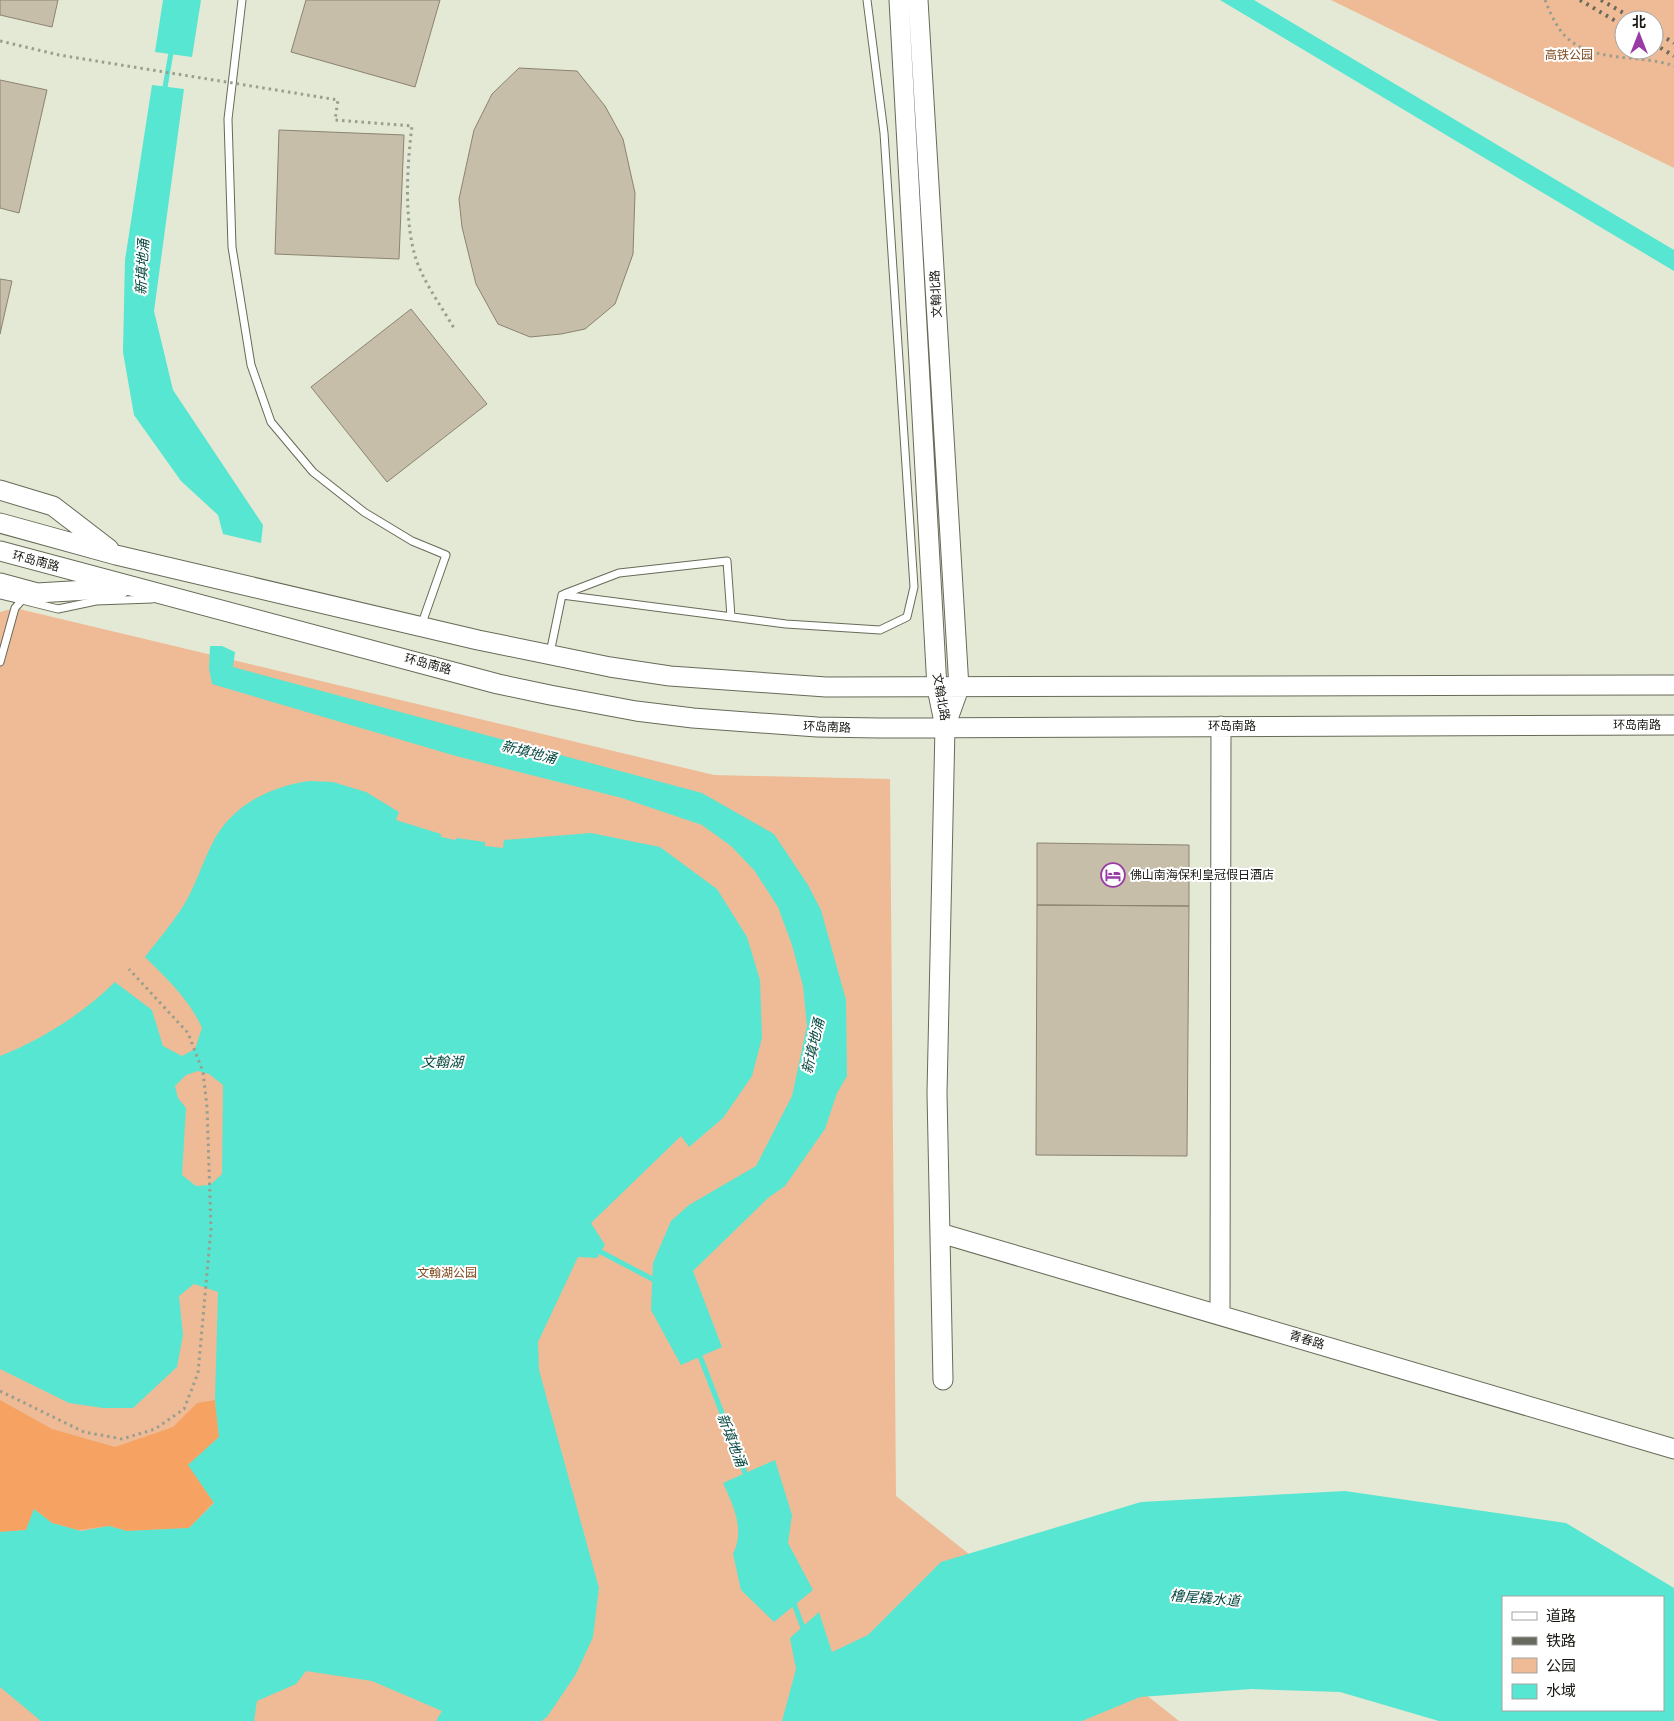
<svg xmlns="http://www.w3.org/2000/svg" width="1674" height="1721" viewBox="0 0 1674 1721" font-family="Roboto,'Noto Sans SC',sans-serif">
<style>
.green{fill:#efbb96;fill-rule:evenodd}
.forest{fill:#f5a263}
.water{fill:#56e6d1;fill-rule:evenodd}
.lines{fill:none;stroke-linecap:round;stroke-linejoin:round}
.stream{stroke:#56e6d1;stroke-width:5}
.building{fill:#c6bea9;stroke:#8b8370}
.lane-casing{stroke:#666b58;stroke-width:9}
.secondary-casing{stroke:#666b58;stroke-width:21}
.path{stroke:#9a9e8e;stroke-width:3;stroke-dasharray:2.5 4;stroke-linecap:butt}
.lane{stroke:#fff;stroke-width:7}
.secondary{stroke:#fff;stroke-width:19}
.rail{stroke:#676a5e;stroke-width:4;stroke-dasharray:2.5 5;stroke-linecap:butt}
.path-bridge{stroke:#9a9e8e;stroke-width:3;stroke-dasharray:2.5 4;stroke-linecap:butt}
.labels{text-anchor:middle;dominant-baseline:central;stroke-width:4;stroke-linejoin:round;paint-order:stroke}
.park-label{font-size:12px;fill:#7e481b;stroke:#fff}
.street-label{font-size:12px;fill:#181912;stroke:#fff}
.poi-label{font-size:12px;fill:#181912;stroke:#fff;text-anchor:start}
.water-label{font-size:14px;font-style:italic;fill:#064840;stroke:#fff}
</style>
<rect width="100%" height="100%" fill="#e3e9d4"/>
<path class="green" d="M1331 0H1674V168ZM1624 20H1654V50H1624Z
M15 608 714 775 890 779 896 1496 1179 1721H0V612Z"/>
<path class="forest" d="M0 1400 52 1429 115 1447 173 1427 197 1403 215 1400 219 1437 188 1465 214 1502 189 1528 127 1531 109 1526 78 1530 52 1523 34 1509 26 1530 0 1532Z"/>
<path class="water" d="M163 0H201L192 57 155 52Z
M1220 0H1254L1674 250V271Z
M152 85 184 89 154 311 173 390 263 525 261 543 223 534 218 515 181 481 134 415 123 352 125 260Z
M210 646H222L235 652 233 667 702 793 774 834 808 885 821 910 846 1000 847 1076 837 1093 825 1129 785 1186 768 1198 693 1271 722 1347 681 1365 651 1310 653 1263 671 1221 689 1205 756 1166 792 1096 807 1026 803 986 792 945 778 907 754 870 731 846 702 825 622 798 456 756 212 684 209 668Z
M310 781 333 782 366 792 399 812 396 820 441 834V837L455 840 457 838 485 842V846L503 848 504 840 591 833 660 847 717 889 747 937 760 980 762 1038 752 1076 723 1118 689 1147 681 1136 591 1223 605 1245 597 1258 578 1257 538 1342 539 1370 599 1588 593 1637 576 1674 547 1717 541 1721H436L442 1711 372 1681 306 1671 296 1684 257 1701 254 1721H41L0 1687V1532L26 1530 34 1509 52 1523 81 1531 109 1526 127 1531 189 1528 214 1503 188 1465 219 1437 215 1400 218 1292 194 1284 179 1296 183 1335 177 1367 133 1408H103L69 1403 0 1369V1056C43 1039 82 1014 115 982L152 1010 163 1046 182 1056 195 1049 202 1028C189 999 167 979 145 957 157 941 171 925 182 908 195 888 202 863 213 842 232 805 271 786 310 781ZM198 1071 209 1074 223 1085 222 1174 210 1185 196 1186 182 1175 186 1108 178 1098 175 1086 186 1075Z
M775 1460 792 1515 788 1543 813 1590 774 1622 741 1590 733 1554C745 1530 734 1507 723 1483Z
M1345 1491 1566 1523 1674 1588V1721H1439L1340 1692 1251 1689 1140 1697 1082 1721H782L796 1669 790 1638 819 1612 832 1652 868 1635 941 1562 1141 1502ZM1503 1597H1663V1710H1503Z"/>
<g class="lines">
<path class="stream" d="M164 93 172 47
M601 1252 658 1282
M698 1351 747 1478
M793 1601 805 1633"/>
</g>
<path class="building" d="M0 0H58L52 27 0 15Z
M306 0H440L415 87 291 52Z
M519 68 577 71 605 106 623 139 635 193 633 254 615 304 585 329 561 334 530 337 498 324 476 284 462 227 459 199 474 130 492 94Z
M0 80 47 90 19 213 0 208Z
M279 130 404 135 399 259 275 254Z
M0 279 12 281 0 334Z
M411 309 487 404 387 482 311 387Z
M1037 843 1189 845V906L1037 905Z
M1037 905 1189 906 1187 1156 1036 1155Z"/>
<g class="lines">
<g class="lane-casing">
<path id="lane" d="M242 0 228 119 232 247 251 365 271 422 313 472 364 512 412 541 446 555 421 626
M564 594 619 573 727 561 731 617
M0 595 22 600
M550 653 562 595 786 624 880 630 907 617 914 587 884 133 867 0
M0 662 15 608 22 600 58 609 96 601 152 599"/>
</g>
<g class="secondary-casing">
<path id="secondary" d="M899 0 937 688 945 727 937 1093 943 1380
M918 0 959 688 945 727
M0 490 53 506 109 549
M0 523 116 555 478 640 610 667 670 676 826 687 1674 685
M0 551 498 684 550 695 636 711 693 718 817 727 879 728 1674 725
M0 583 37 593 121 588
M940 1233 1674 1449
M1220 1314 1221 726"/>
</g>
<path class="path" d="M1545 0C1549 10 1554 22 1561 31 1586 65 1639 53 1674 66
M0 1391 84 1432 122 1439 155 1429 184 1409 198 1373 211 1229 207 1107 203 1072 188 1033 129 969"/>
<use href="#lane" class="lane"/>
<use href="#secondary" class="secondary"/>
<path class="rail" d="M1580 0 1624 26
M1601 0 1636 20
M1654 31 1674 43
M1654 44 1674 56"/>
<path class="path-bridge" d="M0 41 59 55 338 100 335 120 412 126C407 166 404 217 415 256 423 282 442 307 455 330"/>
</g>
<defs>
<g id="hotel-ring" transform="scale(1.25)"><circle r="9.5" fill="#fff" stroke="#983ba5" stroke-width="1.5"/><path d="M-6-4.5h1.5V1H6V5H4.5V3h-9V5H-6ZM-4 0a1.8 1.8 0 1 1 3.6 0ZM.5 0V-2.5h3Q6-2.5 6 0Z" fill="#983ba5"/></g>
</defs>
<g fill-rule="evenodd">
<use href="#hotel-ring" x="1113" y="875"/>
</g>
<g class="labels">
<g class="park-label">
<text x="1569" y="55">高铁公园</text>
<text x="447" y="1273">文翰湖公园</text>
</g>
<g class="street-label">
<text transform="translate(936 294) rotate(-93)">文翰北路</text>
<text transform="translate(36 561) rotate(15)">环岛南路</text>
<text transform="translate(428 664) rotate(15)">环岛南路</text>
<text transform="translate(941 697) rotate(80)">文翰北路</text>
<text x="1637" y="725">环岛南路</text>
<text x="1232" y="726">环岛南路</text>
<text transform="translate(827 727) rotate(2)">环岛南路</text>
<text transform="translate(1307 1340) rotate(17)">青春路</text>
</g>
<g class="poi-label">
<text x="1130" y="875">佛山南海保利皇冠假日酒店</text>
</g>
<g class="water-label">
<text transform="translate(142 267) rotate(-87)">新填地涌</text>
<text transform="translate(529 752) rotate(14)">新填地涌</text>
<text transform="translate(813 1046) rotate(-77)">新填地涌</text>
<text x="442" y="1062">文翰湖</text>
<text transform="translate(732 1440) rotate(69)">新填地涌</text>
<text transform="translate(1205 1598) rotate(5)">橹尾撬水道</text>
</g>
</g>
<rect x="1502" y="1596" width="162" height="115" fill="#ffffff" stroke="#a3a3a0"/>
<rect x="1512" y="1612" width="25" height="8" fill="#ffffff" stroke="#a3a3a0"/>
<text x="1546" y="1621" font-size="15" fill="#181912">道路</text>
<rect x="1512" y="1637" width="25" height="8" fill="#676a5e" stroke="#a3a3a0"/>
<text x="1546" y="1646" font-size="15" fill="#181912">铁路</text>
<rect x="1512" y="1658" width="25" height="15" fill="#efbb96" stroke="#a3a3a0"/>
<text x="1546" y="1671" font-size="15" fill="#181912">公园</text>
<rect x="1512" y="1684" width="25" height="15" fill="#56e6d1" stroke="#a3a3a0"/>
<text x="1546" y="1696" font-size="15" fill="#181912">水域</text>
<g transform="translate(1639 35)"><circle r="24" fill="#ffffff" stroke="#a3a3a0"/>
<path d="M0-4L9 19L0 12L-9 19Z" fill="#983ba5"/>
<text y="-8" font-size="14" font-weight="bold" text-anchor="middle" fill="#181912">北</text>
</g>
</svg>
